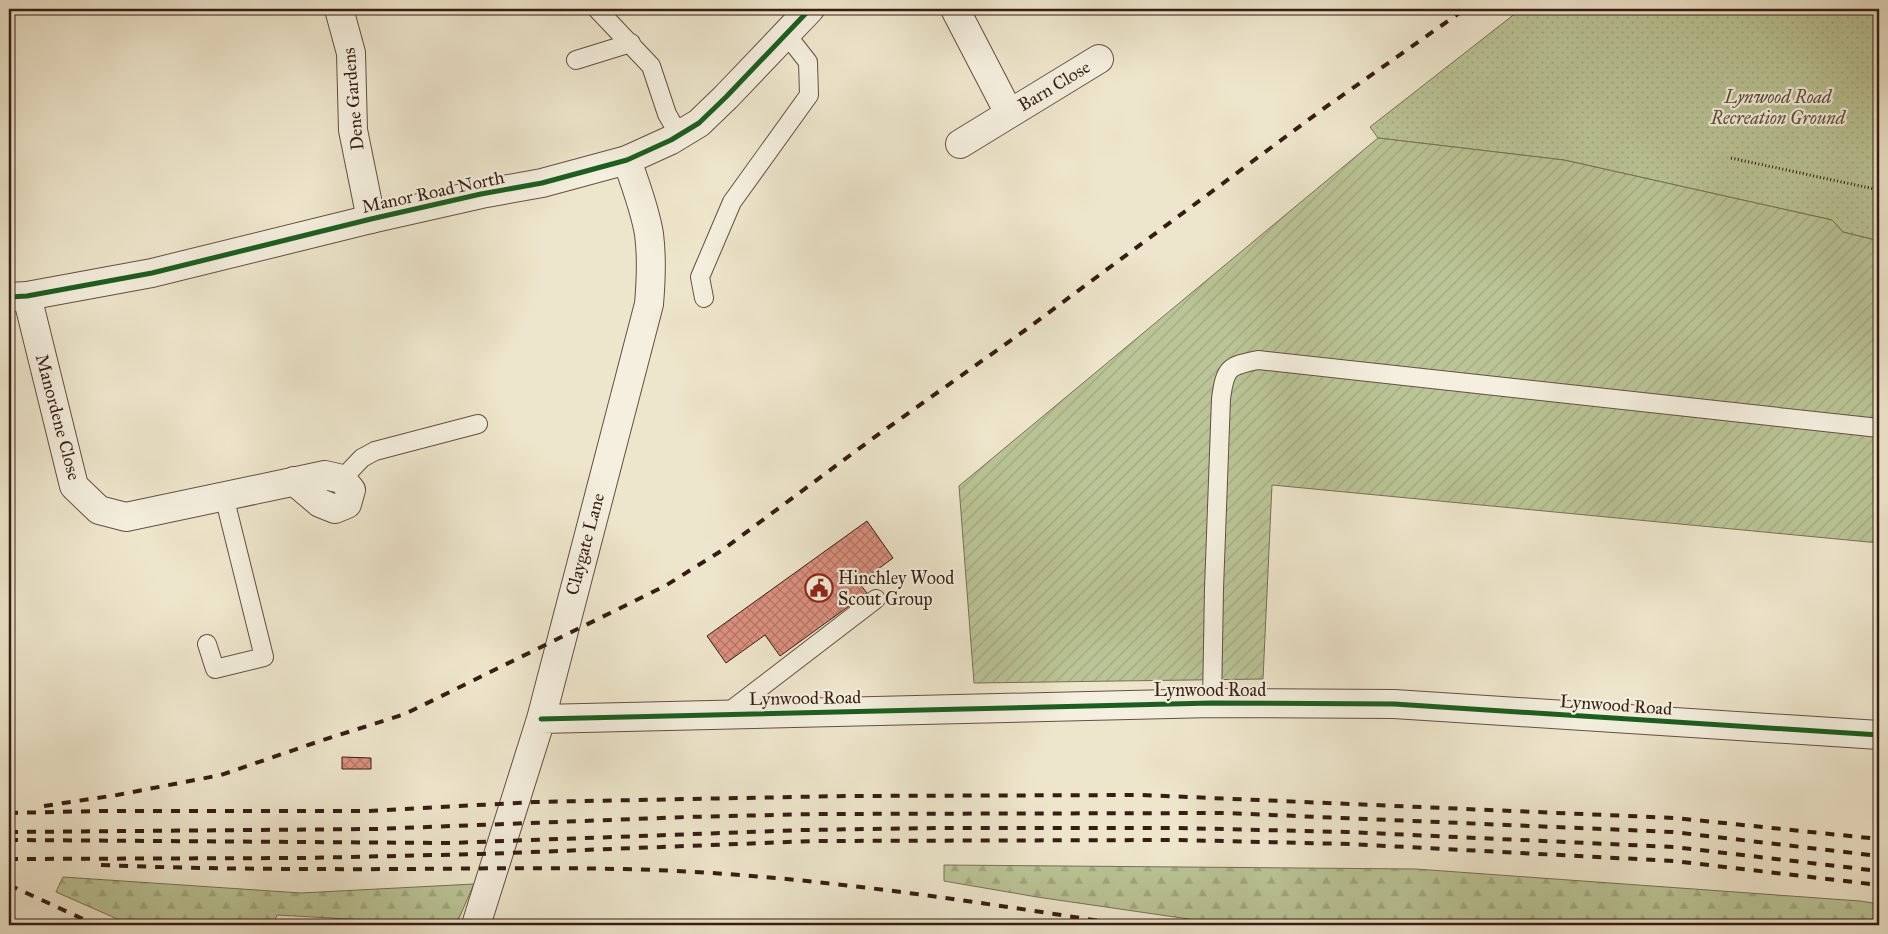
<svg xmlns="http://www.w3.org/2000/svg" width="1888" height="934" viewBox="0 0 1888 934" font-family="'IM FELL Great Primer',serif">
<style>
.grass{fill:url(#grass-dots);stroke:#787055}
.forest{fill:url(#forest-firs);stroke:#787055}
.garden{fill:url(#garden-furrows);stroke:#787055}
.building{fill:url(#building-cross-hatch);stroke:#361d14}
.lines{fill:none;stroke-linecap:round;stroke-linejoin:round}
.service-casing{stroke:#644f42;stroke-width:20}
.minor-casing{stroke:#644f42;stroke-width:30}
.tertiary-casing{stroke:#644f42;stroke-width:30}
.path{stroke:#361d14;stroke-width:3;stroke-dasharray:1 2.5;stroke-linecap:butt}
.service{stroke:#f4efde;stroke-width:18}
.minor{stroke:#f4efde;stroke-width:28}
.tertiary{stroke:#f4efde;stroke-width:28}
.rail{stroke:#361d14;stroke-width:4;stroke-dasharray:9 9;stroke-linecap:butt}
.cycleway-casing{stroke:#f4efde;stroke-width:8}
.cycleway{stroke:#1b5e20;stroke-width:5}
.labels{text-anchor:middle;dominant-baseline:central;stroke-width:4.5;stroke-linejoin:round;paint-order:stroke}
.street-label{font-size:18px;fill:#361d14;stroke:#f4efde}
.park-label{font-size:18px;font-style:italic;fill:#5e4f3b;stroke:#f4efde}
.poi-label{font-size:18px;fill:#361d14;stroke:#f4efde;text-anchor:start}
</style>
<defs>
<pattern id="grass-dots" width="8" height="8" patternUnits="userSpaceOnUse" patternTransform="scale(1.25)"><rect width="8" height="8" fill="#bac496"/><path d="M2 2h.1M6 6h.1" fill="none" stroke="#a0a880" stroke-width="1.8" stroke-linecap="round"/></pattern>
<pattern id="forest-firs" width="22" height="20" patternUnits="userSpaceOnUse" patternTransform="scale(1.25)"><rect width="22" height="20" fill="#bac496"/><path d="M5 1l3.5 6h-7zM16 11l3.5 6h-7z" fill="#a0a880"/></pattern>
<pattern id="garden-furrows" width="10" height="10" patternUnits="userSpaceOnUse" patternTransform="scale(1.25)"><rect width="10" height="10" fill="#bac496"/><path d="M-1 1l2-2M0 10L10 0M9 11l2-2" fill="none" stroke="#a0a880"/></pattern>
<pattern id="building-cross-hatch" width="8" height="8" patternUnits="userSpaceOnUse" patternTransform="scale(1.25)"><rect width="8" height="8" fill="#dd9180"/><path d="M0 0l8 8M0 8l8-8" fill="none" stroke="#b47668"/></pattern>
</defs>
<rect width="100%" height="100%" fill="#eee6cc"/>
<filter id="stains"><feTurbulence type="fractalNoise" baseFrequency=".004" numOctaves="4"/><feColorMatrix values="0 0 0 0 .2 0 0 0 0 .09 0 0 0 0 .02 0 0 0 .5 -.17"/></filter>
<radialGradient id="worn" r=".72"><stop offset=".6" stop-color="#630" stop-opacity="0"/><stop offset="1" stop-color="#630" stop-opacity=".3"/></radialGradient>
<path class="grass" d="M1521 9H1879V241L1843 232 1832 220 1564 160 1378 138 1370 127Z"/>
<path class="forest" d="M944 865 1416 869 1860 901 1879 904V925H1230L1037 897 944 881Z
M63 877 301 893 474 884 456 925 277 915 273 925H131L56 892Z"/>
<path class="garden" d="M1378 138 1564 160 1832 220 1843 232 1879 241V543L1272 485 1263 679 974 683 959 486Z"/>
<path class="building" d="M867 521 893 558 859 583 867 593 780 656 765 635 726 663 707 636Z
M342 757 371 758V769H342Z"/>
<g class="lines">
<g class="service-casing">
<path id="service" d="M597 9 651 66 667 114 679 135
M576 60 631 43
M704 298 700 277 732 202 809 95 808 62 786 34
M342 479 362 458 375 451 478 424
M207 644 215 669 264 657 224 496
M1212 703 1214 589 1221 399C1225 367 1229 366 1258 360L1879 428
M726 714 876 599"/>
</g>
<g class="minor-casing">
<path id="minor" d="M339 9 351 53 353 130 371 219
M955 9 1009 113
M960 144 1099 59
M27 296 74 486 99 510 126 517 325 475 342 479 351 490 347 504 335 509 320 503 294 481
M541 719 1212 703 1394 704 1879 735
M476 925 541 719 649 304C651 281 652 257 649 234 645 209 635 184 627 160"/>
</g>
<g class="tertiary-casing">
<path id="tertiary" d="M9 297 27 296 152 273 371 219 481 194 542 183 627 160 671 140 699 123 726 97 810 9"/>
</g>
<path class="path" d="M1731 158 1879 190"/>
<use href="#service" class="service"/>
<use href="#minor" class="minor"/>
<use href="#tertiary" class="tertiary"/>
<path class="rail" d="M44 806 117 795 221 775 320 741 405 714 665 586 721 551 872 439 1024 331 1323 109 1465 9
M9 813 100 811H369L534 802 845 796 1142 795 1675 818 1879 839
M9 832 375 829 687 817 816 814 1225 813 1673 832 1879 856
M9 840 450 843 804 830 936 828H1178L1347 832 1674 847 1879 871
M9 859 304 858 482 854 814 841 1178 840 1349 844 1674 861 1879 885
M101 865C174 868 246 869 318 869 430 870 542 866 654 870 813 876 970 901 1126 925
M9 885 96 925"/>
<g class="cycleway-casing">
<path id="cycleway" d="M9 297 27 296 152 273 371 219 481 194 542 183 627 160 671 140 699 123 726 97 810 9
M541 719 1212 703 1394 704 1879 735"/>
</g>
<use href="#cycleway" class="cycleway"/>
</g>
<defs>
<g id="civic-ring" transform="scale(1.4375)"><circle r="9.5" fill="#f4efde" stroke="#8f2418" stroke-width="1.5"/><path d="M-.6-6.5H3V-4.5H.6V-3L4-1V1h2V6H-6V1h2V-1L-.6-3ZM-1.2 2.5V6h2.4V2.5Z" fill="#8f2418"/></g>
</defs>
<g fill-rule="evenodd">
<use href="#civic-ring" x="819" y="588"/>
</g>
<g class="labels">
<g class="street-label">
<text transform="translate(1054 86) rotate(-31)">Barn Close</text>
<text transform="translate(353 99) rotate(-95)">Dene Gardens</text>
<text transform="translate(433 192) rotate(-12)">Manor Road North</text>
<text transform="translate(58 417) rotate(75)">Manordene Close</text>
<text transform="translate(585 544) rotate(-75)">Claygate Lane</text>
<text x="1210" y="690">Lynwood Road</text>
<text transform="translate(805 698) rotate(-1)">Lynwood Road</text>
<text transform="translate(1616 705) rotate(4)">Lynwood Road</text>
</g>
<g class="park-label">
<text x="1778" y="97">Lynwood Road<tspan x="1778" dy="21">Recreation Ground</tspan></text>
</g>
<g class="poi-label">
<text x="838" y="578">Hinchley Wood<tspan x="838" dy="21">Scout Group</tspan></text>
</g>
</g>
<rect width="1888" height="934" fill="none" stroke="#eee6cc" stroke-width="30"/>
<rect x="10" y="10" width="1868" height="914" fill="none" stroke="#361d14" stroke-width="2.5"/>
<rect x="15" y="15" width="1858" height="904" fill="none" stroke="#361d14"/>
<rect width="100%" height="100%" filter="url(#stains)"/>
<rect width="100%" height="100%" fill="url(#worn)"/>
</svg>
